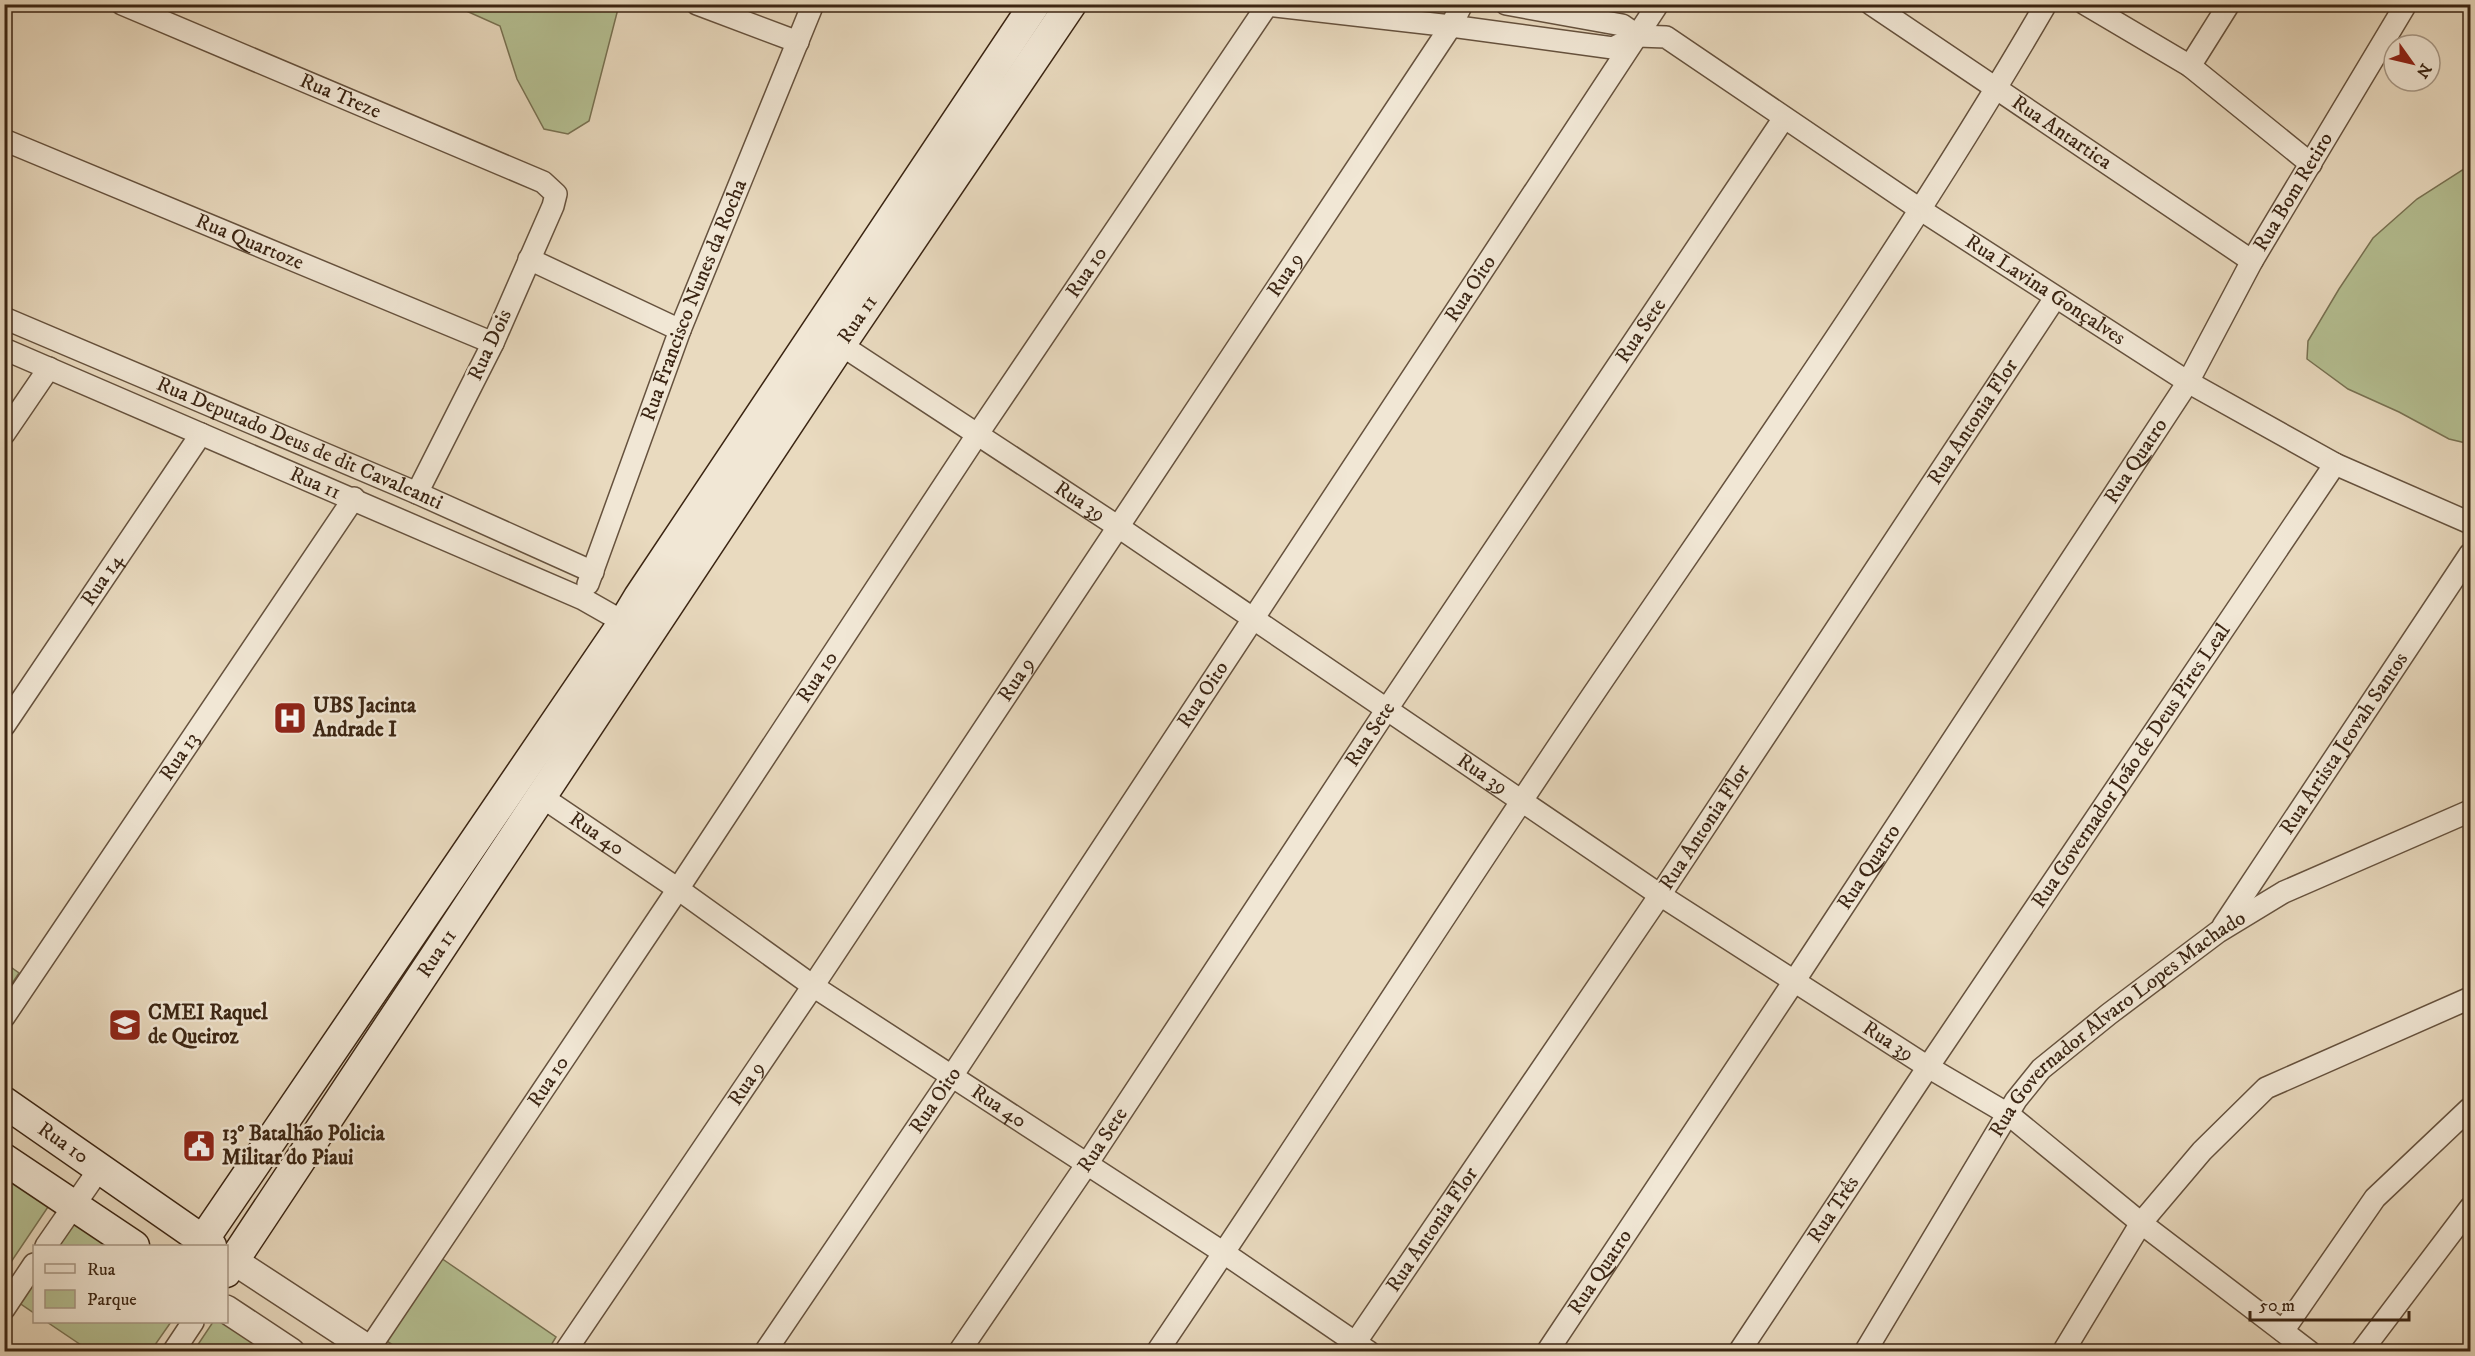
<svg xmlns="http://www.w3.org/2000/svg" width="2475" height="1356" viewBox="0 0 2475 1356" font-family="'IM FELL DW Pica',serif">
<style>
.green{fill:#b5c093;stroke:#787253;stroke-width:1.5}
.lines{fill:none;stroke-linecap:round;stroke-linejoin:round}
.minor-casing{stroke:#66523e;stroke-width:24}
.tertiary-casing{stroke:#66523e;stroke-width:30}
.secondary-casing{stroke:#3b2513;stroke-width:33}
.minor{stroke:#f1e7d5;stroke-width:21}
.tertiary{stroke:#f1e7d5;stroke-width:27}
.secondary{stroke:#f1e7d5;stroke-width:30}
.labels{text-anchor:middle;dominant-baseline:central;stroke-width:5;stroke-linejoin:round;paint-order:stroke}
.street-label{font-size:21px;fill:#3b2513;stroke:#f1e7d5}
.poi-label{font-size:21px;font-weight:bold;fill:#3b2513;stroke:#f1e7d5;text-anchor:start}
</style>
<rect width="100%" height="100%" fill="#e9dabf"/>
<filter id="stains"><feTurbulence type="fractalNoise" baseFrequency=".00333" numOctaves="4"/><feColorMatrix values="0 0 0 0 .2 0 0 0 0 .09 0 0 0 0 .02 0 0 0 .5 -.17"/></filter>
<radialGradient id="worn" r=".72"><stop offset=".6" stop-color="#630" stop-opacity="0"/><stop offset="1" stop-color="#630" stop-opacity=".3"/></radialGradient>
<path class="green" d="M453 5H619L589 121 568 134 544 129 517 79 500 26Z
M2470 165V444L2449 439 2399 412 2348 389 2307 359 2308 341 2339 289 2373 238 2417 199Z
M5 963 19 973 5 994Z
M5 1174 50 1204 5 1271Z
M72 1218 113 1246H52Z
M441 1258 556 1337 547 1352 402 1351 385 1340Z
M34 1272V1313L15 1300Z
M47 1322H171L150 1352 90 1351Z
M213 1322H222L266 1352H193Z"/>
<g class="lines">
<g class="minor-casing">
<g id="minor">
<path id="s1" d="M122 4 543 182 556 194 553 206 493 343 417 493"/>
<path d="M697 4 798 42"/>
<path d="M1258 4 1451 26 1613 48 1637 36"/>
<path d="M1506 4 1622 25 1638 36"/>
<path id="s2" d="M1871 4 2252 261"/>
<path d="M2085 4 2190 66 2311 164"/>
<path id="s3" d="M1638 36 1666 37 1921 210 2188 382 2335 464 2470 523"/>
<path d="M2190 66 2229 4"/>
<path id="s4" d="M4 140 493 343"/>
<path d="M529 259 680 330"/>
<path id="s5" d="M4 318 417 493 593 572"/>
<path id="s6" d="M829 337 1117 526 1660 895 1928 1067 2008 1114 2141 1223 2310 1352"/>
<path id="s7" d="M4 349 583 599 634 628"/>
<path d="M4 434 49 368"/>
<path id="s8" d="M588 584 680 330 813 4"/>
<path id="s9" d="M4 726 201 434"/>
<path id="s10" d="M542 797 678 889 813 986 1224 1253 1369 1352"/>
<path id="s11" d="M2223 926 2470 554"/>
<path id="s12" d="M4 1017 354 498"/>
<path d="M46 1246 100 1168"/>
<path d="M4 1309 34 1264"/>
<path d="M2283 1331 2375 1198 2469 1109"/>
<path id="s13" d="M369 1349 678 889 977 435 1268 4"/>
<path d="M173 1352 193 1322"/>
<path id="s14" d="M565 1352 813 986 1451 26 1462 4"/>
<path id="s15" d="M765 1352 952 1076 1658 4"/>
<path id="s16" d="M959 1352 1087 1164 1387 709 1784 118"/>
<path d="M1157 1352C1304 1135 1445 913 1592 696 1747 468 1907 243 2046 4"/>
<path id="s17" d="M1349 1352 1660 895 2055 298"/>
<path id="s18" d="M1547 1352 1795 980 2188 382 2252 261 2406 4"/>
<path id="s19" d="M1739 1352 1928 1067 2335 464"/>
<path id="s20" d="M1865 1352 2016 1100 2041 1069 2109 1014 2218 932 2284 892 2470 811"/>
<path d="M2063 1352 2141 1223 2202 1151 2266 1088 2470 998"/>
<path d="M2361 1352 2470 1208"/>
</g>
</g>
<g class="tertiary-casing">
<path id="tertiary" d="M234 1261 373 1352
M226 1309 291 1352"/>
</g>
<g class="secondary-casing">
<g id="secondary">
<path id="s21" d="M4 1102 211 1246"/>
<path d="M4 1159 134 1246"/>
<path d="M199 1246 624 622 639 597 1035 4"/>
<path id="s22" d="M226 1272 841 344 1071 4"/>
</g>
</g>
<use href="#minor" class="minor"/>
<use href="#tertiary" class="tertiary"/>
<use href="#secondary" class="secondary"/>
</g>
<defs>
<g id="hospital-square" transform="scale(1.725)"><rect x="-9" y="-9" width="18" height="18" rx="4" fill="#8f2418" stroke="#f1e7d5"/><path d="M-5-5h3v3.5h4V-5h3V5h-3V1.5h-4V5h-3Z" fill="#fff"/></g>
<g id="school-square" transform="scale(1.725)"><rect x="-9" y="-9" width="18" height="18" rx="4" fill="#8f2418" stroke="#f1e7d5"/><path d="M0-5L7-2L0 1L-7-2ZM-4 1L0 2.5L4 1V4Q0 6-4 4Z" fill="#fff"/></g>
<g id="civic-square" transform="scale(1.725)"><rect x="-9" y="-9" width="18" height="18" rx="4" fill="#8f2418" stroke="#f1e7d5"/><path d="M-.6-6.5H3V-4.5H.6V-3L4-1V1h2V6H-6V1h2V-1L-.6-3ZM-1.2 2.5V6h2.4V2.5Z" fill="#fff"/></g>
</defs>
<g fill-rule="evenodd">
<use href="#hospital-square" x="290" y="718"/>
<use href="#school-square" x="125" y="1025"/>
<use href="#civic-square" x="199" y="1146"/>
</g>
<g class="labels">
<g class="street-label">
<text stroke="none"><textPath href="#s1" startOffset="237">Rua Treze</textPath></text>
<text stroke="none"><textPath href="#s2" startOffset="230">Rua Antartica</textPath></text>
<text stroke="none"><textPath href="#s18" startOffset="1380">Rua Bom Retiro</textPath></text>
<text stroke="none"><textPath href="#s4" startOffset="266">Rua Quartoze</textPath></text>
<text stroke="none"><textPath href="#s13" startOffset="1294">Rua 10</textPath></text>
<text stroke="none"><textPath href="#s14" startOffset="1296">Rua 9</textPath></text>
<text stroke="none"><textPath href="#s15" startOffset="1276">Rua Oito</textPath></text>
<text stroke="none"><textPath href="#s3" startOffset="484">Rua Lavina Gonçalves</textPath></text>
<text stroke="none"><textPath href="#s8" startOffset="303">Rua Francisco Nunes da Rocha</textPath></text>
<text stroke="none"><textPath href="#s22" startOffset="1143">Rua 11</textPath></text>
<text stroke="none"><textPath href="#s16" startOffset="1228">Rua Sete</textPath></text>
<text transform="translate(490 345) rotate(-65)">Rua Dois</text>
<text stroke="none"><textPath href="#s17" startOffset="1120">Rua Antonia Flor</textPath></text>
<text stroke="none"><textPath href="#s5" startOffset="321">Rua Deputado Deus de dit Cavalcanti</textPath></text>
<text stroke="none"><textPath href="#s18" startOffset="1068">Rua Quatro</textPath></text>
<text stroke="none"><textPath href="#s7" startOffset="339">Rua 11</textPath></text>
<text stroke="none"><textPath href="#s6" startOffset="300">Rua 39</textPath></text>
<text stroke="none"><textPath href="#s9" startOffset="176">Rua 14</textPath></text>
<text stroke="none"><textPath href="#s13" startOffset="808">Rua 10</textPath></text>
<text stroke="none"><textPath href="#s14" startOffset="810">Rua 9</textPath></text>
<text stroke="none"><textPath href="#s15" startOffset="790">Rua Oito</textPath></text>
<text stroke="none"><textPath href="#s16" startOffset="742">Rua Sete</textPath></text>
<text stroke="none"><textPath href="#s11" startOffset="219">Rua Artista Jeovah Santos</textPath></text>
<text stroke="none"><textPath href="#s12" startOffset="314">Rua 13</textPath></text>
<text stroke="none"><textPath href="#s19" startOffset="705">Rua Governador João de Deus Pires Leal</textPath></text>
<text stroke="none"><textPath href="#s6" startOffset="786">Rua 39</textPath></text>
<text stroke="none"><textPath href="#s17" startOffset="634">Rua Antonia Flor</textPath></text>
<text stroke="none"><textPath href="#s10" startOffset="66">Rua 40</textPath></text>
<text stroke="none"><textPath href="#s18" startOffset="582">Rua Quatro</textPath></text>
<text stroke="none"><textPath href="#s22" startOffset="382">Rua 11</textPath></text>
<text stroke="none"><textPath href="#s20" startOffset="420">Rua Governador Alvaro Lopes Machado</textPath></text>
<text stroke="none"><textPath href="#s6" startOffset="1272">Rua 39</textPath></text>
<text stroke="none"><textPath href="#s13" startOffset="322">Rua 10</textPath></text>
<text stroke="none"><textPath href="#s14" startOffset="324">Rua 9</textPath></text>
<text stroke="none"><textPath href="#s15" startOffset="304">Rua Oito</textPath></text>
<text stroke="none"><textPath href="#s10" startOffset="552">Rua 40</textPath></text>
<text stroke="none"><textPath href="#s16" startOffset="256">Rua Sete</textPath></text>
<text stroke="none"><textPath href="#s21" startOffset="72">Rua 10</textPath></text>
<text stroke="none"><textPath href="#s19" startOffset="171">Rua Três</textPath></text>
<text stroke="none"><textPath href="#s17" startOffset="148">Rua Antonia Flor</textPath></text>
<text stroke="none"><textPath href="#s18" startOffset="96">Rua Quatro</textPath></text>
</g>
<g class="poi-label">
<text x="313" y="706">UBS Jacinta<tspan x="313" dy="24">Andrade I</tspan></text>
<text x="148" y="1013">CMEI Raquel<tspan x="148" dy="24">de Queiroz</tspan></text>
<text x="222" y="1134">13° Batalhão Policia<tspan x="222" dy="24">Militar do Piaui</tspan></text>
</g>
</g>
<rect width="2475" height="1356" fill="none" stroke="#e9dabf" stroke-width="24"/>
<rect x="6" y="6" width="2463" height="1344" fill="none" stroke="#3b2513" stroke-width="3"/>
<rect x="12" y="12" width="2451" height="1332" fill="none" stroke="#3b2513" stroke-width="1.5"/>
<rect x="33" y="1245" width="195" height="78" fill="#f1e7d5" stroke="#a89987" stroke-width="1.5"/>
<rect x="45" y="1264" width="30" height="9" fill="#f1e7d5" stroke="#a89987" stroke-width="1.5"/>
<text x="87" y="1275" font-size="18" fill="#3b2513">Rua</text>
<rect x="45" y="1290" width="30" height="18" fill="#b5c093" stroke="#a89987" stroke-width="1.5"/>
<text x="87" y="1305" font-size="18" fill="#3b2513">Parque</text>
<g transform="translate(2412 63) rotate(124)"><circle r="28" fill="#f1e7d5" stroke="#a89987" stroke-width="1.5"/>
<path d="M0-4.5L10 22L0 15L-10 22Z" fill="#8f2418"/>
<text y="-9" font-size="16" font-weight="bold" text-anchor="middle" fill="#3b2513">N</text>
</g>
<path d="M2250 1311v9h159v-9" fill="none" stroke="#3b2513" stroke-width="3"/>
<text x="2259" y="1311" font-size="18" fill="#3b2513" stroke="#f1e7d5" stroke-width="4.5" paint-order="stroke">50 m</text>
<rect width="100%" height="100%" filter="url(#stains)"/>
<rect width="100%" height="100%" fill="url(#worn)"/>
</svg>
